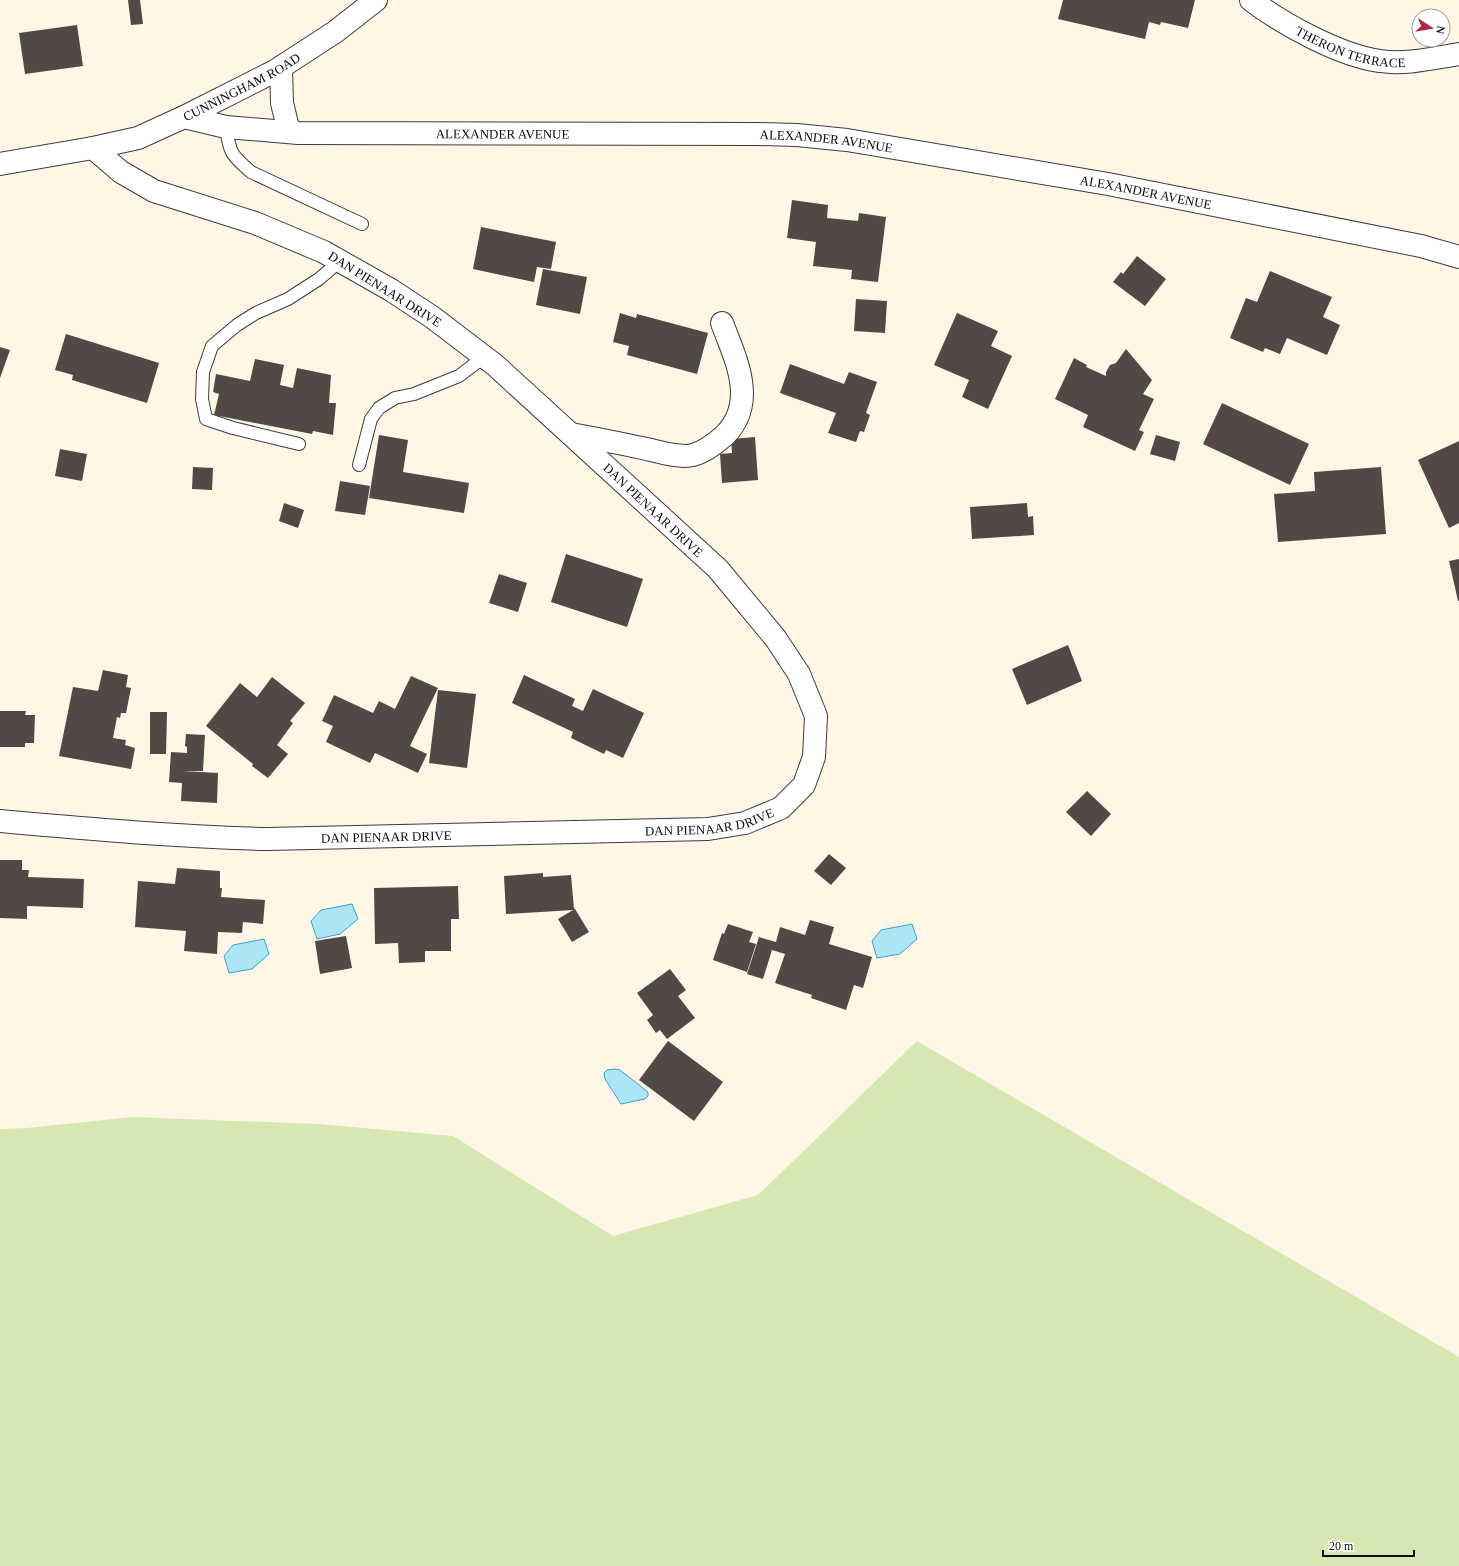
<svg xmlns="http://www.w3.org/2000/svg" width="1459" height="1566" viewBox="0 0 1459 1566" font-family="Georgia,serif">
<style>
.green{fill:#d6e7b2}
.water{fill:#ace5f5;stroke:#34a7cb}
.building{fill:#524946}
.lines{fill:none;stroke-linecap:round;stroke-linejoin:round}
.lane-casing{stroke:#3c3c3c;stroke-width:14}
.street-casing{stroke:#3c3c3c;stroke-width:24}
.lane{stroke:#fff;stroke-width:12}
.street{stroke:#fff;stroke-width:22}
.labels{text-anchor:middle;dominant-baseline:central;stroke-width:4;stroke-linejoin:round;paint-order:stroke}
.street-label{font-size:13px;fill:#090909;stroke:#fff}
</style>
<rect width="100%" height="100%" fill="#fff6e6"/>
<path class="green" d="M917 1041 1459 1357V1566H0V1129L27 1128 133 1117 318 1124 453 1136 613 1236 758 1195Z"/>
<path class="water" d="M352 904 358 919 340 934 317 939 311 921 321 910Z
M912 924 917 939 900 954 877 958 872 941 881 930Z
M264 939 269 954 252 969 229 973 224 956 233 945Z
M615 1069 620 1070 648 1092V1096L645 1099 621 1104 605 1079 604 1073 607 1070Z"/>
<path class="building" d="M128 0H140L143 24 131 25Z
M1063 0H1195L1188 28 1161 22 1160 25 1149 22 1145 39 1058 19Z
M77 25 83 66 25 74 19 33Z
M792 200 828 205 827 218 858 221 859 213 886 217 878 282 851 279 852 270 813 266 816 242 787 238Z
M481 227 556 242 551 269 537 267 534 282 473 269Z
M1137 256 1166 279 1145 306 1113 282 1121 272 1123 274Z
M543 269 587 277 580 314 536 305Z
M1270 271 1332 297 1323 317 1340 325 1327 355 1287 338 1280 354 1265 348 1263 352 1230 338 1246 298 1257 302Z
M856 299 887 301 885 333 854 331Z
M620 313 636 318 637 314 708 333 697 374 627 355 629 346 613 342Z
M957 313 998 331 991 346 1012 356 988 409 962 397 969 380 934 365Z
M66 334 159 363 147 403 72 380 73 375 55 370Z
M0 347 10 350 0 378Z
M1126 349 1152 380 1143 394 1154 399 1139 430 1144 432 1135 451 1083 427 1088 415 1055 399 1074 358 1087 365 1086 367 1106 376V372L1110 365 1116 363Z
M255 359 284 365 280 385 293 388 297 368 331 375 329 403H336L333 435 313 431 312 434 214 415 219 394 213 392 216 374 250 381Z
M790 364 844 384 849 372 877 382 866 413 870 415 864 432 860 431 856 442 828 433 836 413 780 393Z
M1222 403 1309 444 1290 485 1203 444Z
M379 435 408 440 403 472 469 483 464 513 369 498Z
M1156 435 1180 442 1175 461 1150 454Z
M755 437 758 480 722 483 720 454 732 453 731 439Z
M1459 441V523L1449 528 1418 460Z
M60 449 87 454 82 481 55 476Z
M193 467 213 468 212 490 192 489Z
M1381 467 1386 534 1278 542 1274 494 1315 491 1314 472Z
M340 481 370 486 365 515 335 511Z
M284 503 304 510 298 528 279 521Z
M1027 503 1028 517 1033 516 1034 535 972 539 970 507Z
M566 554 643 579 627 627 551 602Z
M1459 559V601H1458L1449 561Z
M499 574 527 583 518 612 489 603Z
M1068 645 1082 681 1027 705 1012 669Z
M103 670 128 675 126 687 131 688 126 713H121L120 718 117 717 113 738 126 740 125 745 135 748 131 769 59 756 73 687 98 691Z
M524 675 575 699 572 706 583 711 593 689 644 713 623 758 606 750 604 754 571 738 573 732 512 703Z
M411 676 438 688 410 746 427 754 418 773 375 753 370 763 326 742 333 726 322 721 334 695 373 713 379 701 395 709Z
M272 677 305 703 290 721 293 723 277 745 288 754 268 778 252 766 253 764 206 726 240 683 257 697Z
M438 690 476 694 467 768 429 763Z
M0 711H26L25 715H35L34 743H25V747H0Z
M150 712H167L166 754H150Z
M186 734 205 735 203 771H183L218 773 217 803 181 801 182 783 169 782 171 752 187 753V747L185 746Z
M1087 791 1111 814 1091 836 1066 812Z
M829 854 846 868 831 885 814 871Z
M0 860H22V870H29L28 877 84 879 83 908 27 906V919L0 918Z
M177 868 220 871V888H222L221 897 265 900 263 924 243 922 242 933 218 932 217 954 184 951 186 931 135 927 138 881 175 884Z
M543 873V877L571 875 574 909H575L589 932 572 942 558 919 573 910 506 914 504 876Z
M458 886 459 919H451V951H425V962L399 963 398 943 375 944 374 888Z
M810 920 834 927 829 944 872 957 863 988 854 985 846 1010 811 998 812 995 775 983 785 954 772 950 763 979 747 974 759 937 776 942 780 927 805 935Z
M728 924 753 932 749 942 756 944 747 972 713 960 722 933 724 934Z
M346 936 352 968 320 974 315 941Z
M670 969 686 990 678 996 695 1018 667 1039 660 1030 656 1033 647 1020 653 1015 637 993Z
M668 1041 723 1082 694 1121 639 1080Z"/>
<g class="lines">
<g class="lane-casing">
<path id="lane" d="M226 127C230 153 230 154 251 172L362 224
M299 444 233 428 206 419 202 399 203 372 212 346 237 325 256 313 288 299 319 279 340 261
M359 465 371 419 379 408 395 398 414 394 459 376 484 357"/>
</g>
<g class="street-casing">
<g id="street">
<path id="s1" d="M1251 0C1282 24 1341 56 1380 61 1406 65 1433 58 1459 54"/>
<path d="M281 67 282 103 289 132"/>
<path id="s2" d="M184 117 226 127 298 133 758 134 797 135 847 140 1108 184 1421 246 1459 257"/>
<path id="s3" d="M0 164 93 148 138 138 184 117 275 71 335 32 376 0"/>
<path d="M571 434C598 439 624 444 651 450 663 453 682 458 693 455 704 452 716 443 724 436 758 403 736 360 722 323"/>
<path id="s4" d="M0 821C89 829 179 837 268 839L708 829 745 823 781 808 804 785 814 757 816 716 799 674 776 639 718 569 495 365 432 317 391 290 324 252 255 223 154 191 121 172 93 148"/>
</g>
</g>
<use href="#lane" class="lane"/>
<use href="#street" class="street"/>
</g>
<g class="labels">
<g class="street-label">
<text stroke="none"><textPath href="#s1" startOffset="112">THERON TERRACE</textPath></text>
<text stroke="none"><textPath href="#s3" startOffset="256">CUNNINGHAM ROAD</textPath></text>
<text stroke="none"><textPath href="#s2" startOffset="320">ALEXANDER AVENUE</textPath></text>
<text stroke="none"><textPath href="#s2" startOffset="644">ALEXANDER AVENUE</textPath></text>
<text stroke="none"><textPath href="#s2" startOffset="968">ALEXANDER AVENUE</textPath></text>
<text transform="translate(385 289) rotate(32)">DAN PIENAAR DRIVE</text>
<text transform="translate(653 510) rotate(43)">DAN PIENAAR DRIVE</text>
<text stroke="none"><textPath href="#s4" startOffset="711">DAN PIENAAR DRIVE</textPath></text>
<text stroke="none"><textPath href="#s4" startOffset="387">DAN PIENAAR DRIVE</textPath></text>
</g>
</g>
<g transform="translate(1431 28) rotate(102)"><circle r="19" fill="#ffffff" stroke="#9d9d9d"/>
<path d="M0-3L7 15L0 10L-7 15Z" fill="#b62543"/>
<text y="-6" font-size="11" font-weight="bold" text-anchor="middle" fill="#090909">N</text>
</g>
<path d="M1323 1550v6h91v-6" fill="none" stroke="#090909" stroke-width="2"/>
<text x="1329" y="1550" font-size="12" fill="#090909" stroke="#ffffff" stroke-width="3" paint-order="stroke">20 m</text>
</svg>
